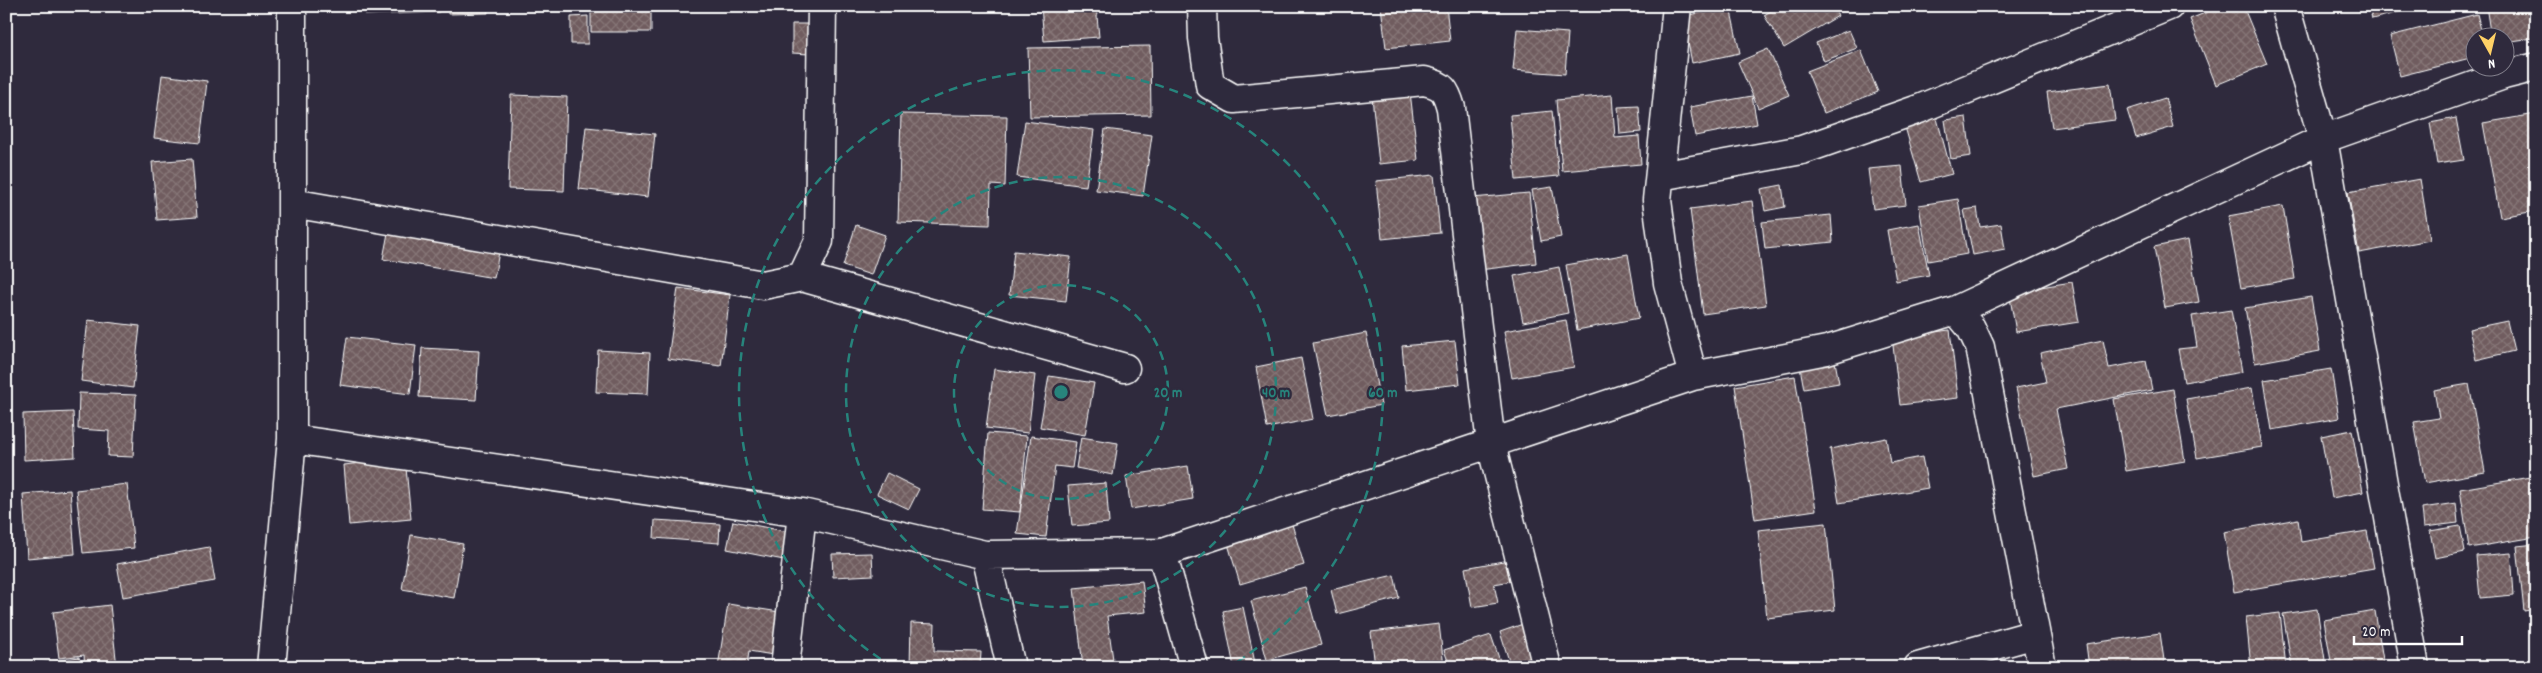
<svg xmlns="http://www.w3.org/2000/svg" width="2542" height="673" viewBox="0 0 2542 673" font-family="Dekko,sans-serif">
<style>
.building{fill:url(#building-cross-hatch);stroke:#fff}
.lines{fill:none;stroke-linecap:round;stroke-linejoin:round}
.minor-casing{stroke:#fff;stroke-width:31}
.minor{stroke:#2f2a3d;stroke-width:28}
.ring{fill:none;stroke:#27847c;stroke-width:2.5;stroke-dasharray:9 6}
.centre{fill:#27847c;stroke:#2f2a3d;stroke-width:2.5}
.ring-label{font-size:15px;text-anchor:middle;font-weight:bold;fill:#27847c;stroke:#2f2a3d;stroke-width:4.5;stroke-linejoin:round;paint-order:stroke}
</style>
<defs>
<pattern id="building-cross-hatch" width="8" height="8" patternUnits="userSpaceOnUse" patternTransform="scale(1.25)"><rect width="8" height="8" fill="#705c5e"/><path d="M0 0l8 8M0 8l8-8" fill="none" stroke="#857476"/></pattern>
</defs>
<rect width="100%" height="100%" fill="#2f2a3d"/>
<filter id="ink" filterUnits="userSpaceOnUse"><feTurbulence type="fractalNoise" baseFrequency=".02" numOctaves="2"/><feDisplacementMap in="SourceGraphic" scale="10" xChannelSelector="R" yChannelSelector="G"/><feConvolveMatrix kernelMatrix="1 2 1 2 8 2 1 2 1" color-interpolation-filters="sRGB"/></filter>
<g filter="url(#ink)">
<path class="building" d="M366 6H439V12L366 15Z
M448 6H487L488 13 448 14Z
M591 6H651V32H591Z
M1041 6H1096L1099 37 1044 41Z
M1381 6H1446L1450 41 1386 48Z
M1779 6H1832L1838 16 1784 48 1764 15Z
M2222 6H2243L2267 64 2216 85 2190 19Z
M2369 6H2423L2372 19Z
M2486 6H2528L2533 38 2504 42V38H2491Z
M1730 7 1740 53 1692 63 1683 16Z
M2477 14 2483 38H2474V57L2400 76 2390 36Z
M588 16V44H571V17Z
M792 24H810L809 54 792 53Z
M1517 29 1568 33 1565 74 1513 70Z
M1849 30 1857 48 1824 61 1816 43Z
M1150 46 1151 115 1030 117 1028 48Z
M1768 49 1789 95 1758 108 1738 62Z
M1861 50 1878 92 1824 113 1807 71Z
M162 75 207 81 200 143 154 138Z
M2110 84 2115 120 2052 128 2047 92Z
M1410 92 1418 160 1379 164 1372 97Z
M511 95 567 97 564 191 508 189Z
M1612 95 1615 138 1639 136 1641 164 1562 171 1556 100Z
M1752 96 1757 124 1695 136 1690 107Z
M2165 98 2173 127 2136 138 2127 110Z
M1639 106 1641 132 1620 134 1618 107Z
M1552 111 1559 176 1516 180 1510 115Z
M1935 111 1952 174 1921 182 1903 120Z
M901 114 1007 116 1005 186 991 185 990 225 898 222Z
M2536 114V211L2500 217 2483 123Z
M1966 117 1971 156 1951 159 1945 120Z
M2456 118 2464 160 2437 164 2430 123Z
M1025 121 1094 130 1086 186 1017 177Z
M586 127 655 134 648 197 579 189Z
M1105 129 1152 135 1143 196 1096 190Z
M192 159 197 217 157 220 152 162Z
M1902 166 1906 205 1873 209 1868 169Z
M1434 175 1440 233 1382 239 1376 181Z
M2420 179 2430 240 2359 253 2348 192Z
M1782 185 1785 207 1765 211 1761 189Z
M1552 187 1561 237 1541 241 1532 190Z
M1529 193 1536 263 1479 270 1472 198Z
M1958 199 1967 254 1928 261 1919 205Z
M1752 201 1766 305 1703 314 1690 209Z
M2283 206 2295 279 2241 288 2228 216Z
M1977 208 1980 227 2001 224 2005 249 1973 255 1964 210Z
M1831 215 1833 242 1765 249 1762 222Z
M1919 224 1929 275 1896 281 1887 230Z
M856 225 885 235 871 275 843 266Z
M388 233 499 252 494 278 383 259Z
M2188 240 2199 302 2165 308 2154 247Z
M1014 251 1071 257 1066 301 1009 295Z
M1628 254 1639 318 1577 330 1566 265Z
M1559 267 1568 313 1523 322 1514 276Z
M2072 282 2079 322 2016 332 2009 292Z
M678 288 730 295 721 366 668 359Z
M2311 297 2320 351 2255 363 2245 308Z
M2231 310 2242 372 2184 382 2178 349 2197 347 2192 316Z
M88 320 140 326 133 388 81 381Z
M1566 320 1574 367 1512 378 1504 331Z
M2507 321 2514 351 2476 360 2469 329Z
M1950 330 1958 398 1900 405 1892 337Z
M1366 333 1381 405 1328 415 1313 343Z
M347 337 416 345 410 394 340 385Z
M2103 340 2109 368 2146 361 2152 390 2056 409 2068 469 2034 476 2016 388 2046 382 2040 353Z
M1455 341 1460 384 1406 390 1402 346Z
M422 348 479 351 476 400 419 397Z
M598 350 650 353 648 394 596 392Z
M1834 356 1839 383 1804 389 1799 362Z
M1301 358 1313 419 1267 428 1256 367Z
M994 369 1035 375 1028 433 986 428Z
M2331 369 2339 418 2272 430 2264 380Z
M1049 376 1094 383 1085 435 1040 427Z
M1795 376 1816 510 1755 519 1735 386Z
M2469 384 2485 472 2425 483 2414 422 2439 418 2434 390Z
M2252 388 2262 447 2197 458 2186 399Z
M2173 389 2185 461 2126 471 2114 399Z
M79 393 136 395 133 457 108 456 109 431 78 429Z
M73 412 75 457 24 460 23 414Z
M2352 430 2363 492 2332 498 2321 436Z
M988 433 1027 436 1020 512 982 509Z
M1031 436 1076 442 1072 468 1055 466 1046 537 1017 534Z
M1081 437 1118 443 1113 475 1076 468Z
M1886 438 1890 463 1922 457 1928 488 1839 503 1830 449Z
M405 458 411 519 349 525 344 465Z
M1188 466 1193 499 1131 509 1126 476Z
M887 473 919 489 909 509 877 494Z
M2536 476V537L2469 548 2460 489Z
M1106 483 1109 523 1072 526 1068 486Z
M127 484 134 548 83 553 76 490Z
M70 490 75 554 27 558 23 494Z
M2456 503 2458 523 2424 527 2422 508Z
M1289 514 1304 565 1240 584 1225 534Z
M2298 519 2301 542 2367 531 2374 568 2234 592 2224 532Z
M655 520 720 524 719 543 654 538Z
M733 521 794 533 789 561 727 549Z
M1826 523 1835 610 1767 618 1758 530Z
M2460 526 2465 552 2435 558 2430 531Z
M411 535 463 544 454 598 402 589Z
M2536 544V609L2524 611 2517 546Z
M209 547 215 581 123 597 117 564Z
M872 553 873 575 833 577 832 554Z
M2511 553 2514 595 2480 598 2476 556Z
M1514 559 1517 580 1494 584 1498 603 1472 607 1465 568Z
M1394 575 1399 598 1337 614 1331 590Z
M1142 581 1146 612 1107 616 1114 667H1083L1074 588Z
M1305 587 1321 645 1267 660 1251 601Z
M728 604 786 613 779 656 749 651 747 666 754 667H718Z
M110 605 117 667H85L84 655 59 658 53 612Z
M1243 607 1255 663 1234 667 1223 611Z
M2317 609 2326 666 2292 667 2283 614Z
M2375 611 2384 666 2332 667 2324 620Z
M2280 613 2286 667H2251L2246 617Z
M911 623 935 624 934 651 981 652 980 667H910Z
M1439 624 1444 667H1375L1371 632Z
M1523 624 1534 657 1510 664 1500 632Z
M2160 633 2165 667H2089L2086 644Z
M1491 635 1502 667H1450L1444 650Z
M79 657 81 667H33V665Z"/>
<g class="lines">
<g class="minor-casing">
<path id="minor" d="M1202 6 1203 38 1210 85 1234 99 1424 81C1443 85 1446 90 1451 108L1491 444 1547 667
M1677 6 1657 200 1668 283 1693 376
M2285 6 2323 139 2415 667
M1660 176 1802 150 1919 109 2169 6
M292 203 763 285 802 277 819 241 822 6
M802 277 1125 368
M1956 310 1971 328 1980 347 2042 667
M292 439 802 513 985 555 1162 553 1693 376 1827 350 1956 310 2323 139 2504 75 2536 67
M1162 553 1194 667
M985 555 1011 667
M271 667 292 439V6
M785 667 802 513
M1918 667 2035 634"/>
</g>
<use href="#minor" class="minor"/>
</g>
</g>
<g class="ring">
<circle cx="1061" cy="392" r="107"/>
<circle cx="1061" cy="392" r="215"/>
<path d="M893 667A322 322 0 1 1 1229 667"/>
</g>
<circle cx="1061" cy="392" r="8" class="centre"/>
<g class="ring-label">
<text x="1168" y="397">20 m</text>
<text x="1276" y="397">40 m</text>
<text x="1383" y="397">60 m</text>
</g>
<rect width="2542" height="673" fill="none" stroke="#2f2a3d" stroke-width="25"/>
<rect x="12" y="12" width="2517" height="648" fill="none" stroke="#fff" stroke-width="2" filter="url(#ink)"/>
<g transform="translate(2490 52) rotate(172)"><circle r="24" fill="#2f2a3d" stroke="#827f8b"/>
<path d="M0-4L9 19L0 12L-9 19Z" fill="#ffd166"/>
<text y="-8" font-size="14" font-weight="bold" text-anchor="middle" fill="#ffffff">N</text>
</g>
<path d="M2354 636v8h108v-8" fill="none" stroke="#ffffff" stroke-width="2.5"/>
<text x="2362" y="636" font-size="15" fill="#ffffff" stroke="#2f2a3d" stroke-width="4" paint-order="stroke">20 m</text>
</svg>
